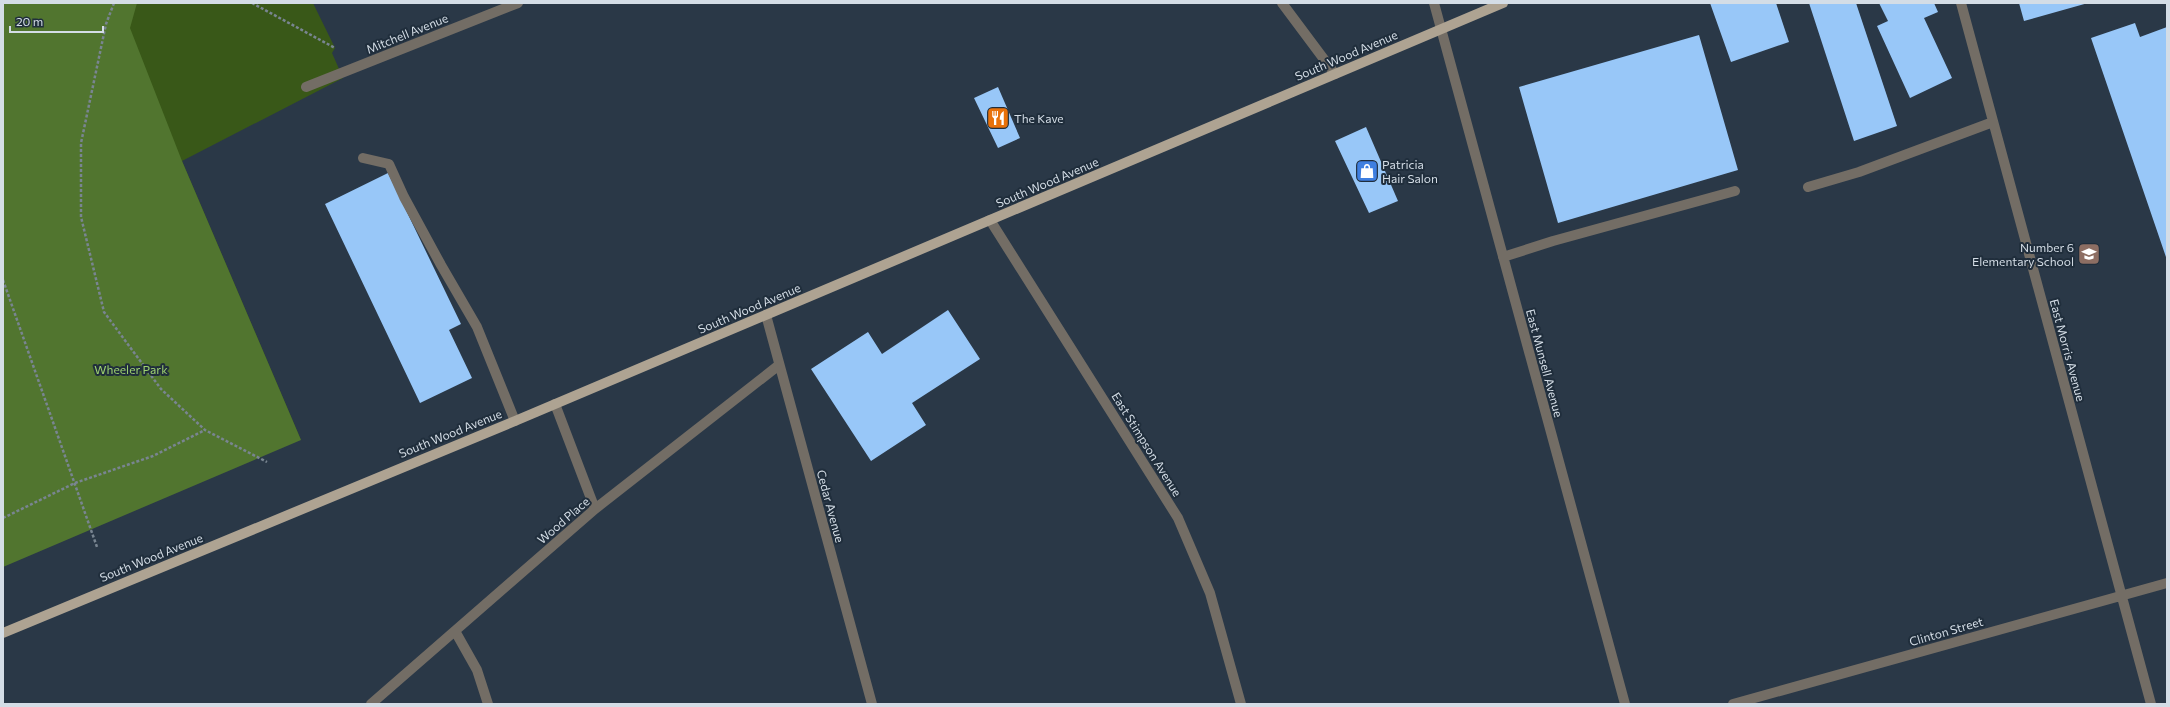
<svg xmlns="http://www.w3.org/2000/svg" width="2170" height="707" viewBox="0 0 2170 707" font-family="Commissioner,sans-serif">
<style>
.green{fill:#395818}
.forest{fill:#51752f}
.building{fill:#98c7f8}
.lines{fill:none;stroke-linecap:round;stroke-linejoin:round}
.path{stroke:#798591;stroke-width:2.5;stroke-dasharray:3 2;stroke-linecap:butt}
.minor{stroke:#736d65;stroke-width:10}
.major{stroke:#aea392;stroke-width:10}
.labels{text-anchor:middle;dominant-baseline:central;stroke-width:4;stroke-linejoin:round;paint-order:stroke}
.street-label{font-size:12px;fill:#d4dde6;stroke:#202e3c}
.poi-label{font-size:12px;fill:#d4dde6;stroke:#202e3c;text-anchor:start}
.park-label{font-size:12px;fill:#9fd271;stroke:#202e3c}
</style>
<rect width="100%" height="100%" fill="#2a3847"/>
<path class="green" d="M3 3H313L335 48 332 53 343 78 182 161 301 440Z"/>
<path class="forest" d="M3 3H137L130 28 182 161 301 440 3 567Z"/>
<path class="building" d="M1710 3H1776L1789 42 1731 62Z
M1809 3H1856L1897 126 1854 141Z
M1879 3H1934L1938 12 1924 18 1952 78 1910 98 1877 26 1888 21Z
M2019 3H2088L2024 21Z
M2135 23 2140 37 2167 27V260L2091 38Z
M1699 35 1738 170 1558 223 1519 87Z
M998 87 1020 138 998 148 974 98Z
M1366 127 1398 201 1369 213 1335 141Z
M388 173 461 324 449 330 472 378 420 403 325 204Z
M948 310 980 359 912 403 926 425 871 461 811 369 868 332 882 354Z"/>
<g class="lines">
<path class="path" d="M114 3 106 24 81 143V217L104 312 161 389 205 430 267 462
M252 3 335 48
M3 280 97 547
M3 518 75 483 153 456 205 430"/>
<path class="minor" d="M1282 3 1335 74
M1434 3 1625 704
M1961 3 2151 704
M306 87 518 3
M363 158 389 164 404 197 441 265 477 327 515 421
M1808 187 1859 172 1993 122
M988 221 990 220 1178 518 1210 593 1241 704
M1503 257 1553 241 1735 191
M766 315 872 704
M555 404 595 509
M455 631 477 670 488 704
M371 704 595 509 779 365
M1733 704 2167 583"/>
<path class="major" d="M3 633 515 421 1503 3"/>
</g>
<defs>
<g id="restaurant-square" transform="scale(1.15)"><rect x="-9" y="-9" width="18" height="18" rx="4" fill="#e8710a" stroke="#202e3c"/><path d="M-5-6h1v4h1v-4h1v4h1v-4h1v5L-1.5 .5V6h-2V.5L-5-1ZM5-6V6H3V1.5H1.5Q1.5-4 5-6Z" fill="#fff"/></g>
<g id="shop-square" transform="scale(1.15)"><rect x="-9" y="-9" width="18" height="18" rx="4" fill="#3f7fe0" stroke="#202e3c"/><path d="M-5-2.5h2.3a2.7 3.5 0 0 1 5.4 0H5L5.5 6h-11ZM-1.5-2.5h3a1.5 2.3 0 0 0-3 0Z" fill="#fff"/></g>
<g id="school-square" transform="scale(1.15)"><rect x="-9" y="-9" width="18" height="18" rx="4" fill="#8d6e63" stroke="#202e3c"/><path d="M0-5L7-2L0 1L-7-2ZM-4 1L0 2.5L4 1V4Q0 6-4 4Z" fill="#fff"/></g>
</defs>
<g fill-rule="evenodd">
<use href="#restaurant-square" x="998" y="118"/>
<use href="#shop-square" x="1367" y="171"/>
<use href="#school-square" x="2089" y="254"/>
</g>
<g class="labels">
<g class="street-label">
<text transform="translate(407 33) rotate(-22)">Mitchell Avenue</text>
<text transform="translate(1346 55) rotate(-23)">South Wood Avenue</text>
<text transform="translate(1047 182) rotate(-23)">South Wood Avenue</text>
<text transform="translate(749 308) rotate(-23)">South Wood Avenue</text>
<text transform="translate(2068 350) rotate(75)">East Morris Avenue</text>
<text transform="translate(1545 363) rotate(75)">East Munsell Avenue</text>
<text transform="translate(450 433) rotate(-22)">South Wood Avenue</text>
<text transform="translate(1147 444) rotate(58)">East Stimpson Avenue</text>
<text transform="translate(831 506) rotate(75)">Cedar Avenue</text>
<text transform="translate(563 520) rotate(-41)">Wood Place</text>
<text transform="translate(151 557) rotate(-22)">South Wood Avenue</text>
<text transform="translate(1946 631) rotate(-16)">Clinton Street</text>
</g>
<g class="poi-label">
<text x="1014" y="118">The Kave</text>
<text x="1382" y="164">Patricia<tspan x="1382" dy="14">Hair Salon</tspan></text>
<text x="2074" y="247" text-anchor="end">Number 6<tspan x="2074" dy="14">Elementary School</tspan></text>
</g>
<g class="park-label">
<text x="131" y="369">Wheeler Park</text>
</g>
</g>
<rect width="2170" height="707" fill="none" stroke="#d4dde6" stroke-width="8"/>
<path d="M10 26v6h93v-6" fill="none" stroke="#d4dde6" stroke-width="2"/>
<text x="16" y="26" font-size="12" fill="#d4dde6" stroke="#202e3c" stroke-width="3" paint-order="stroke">20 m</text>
</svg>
